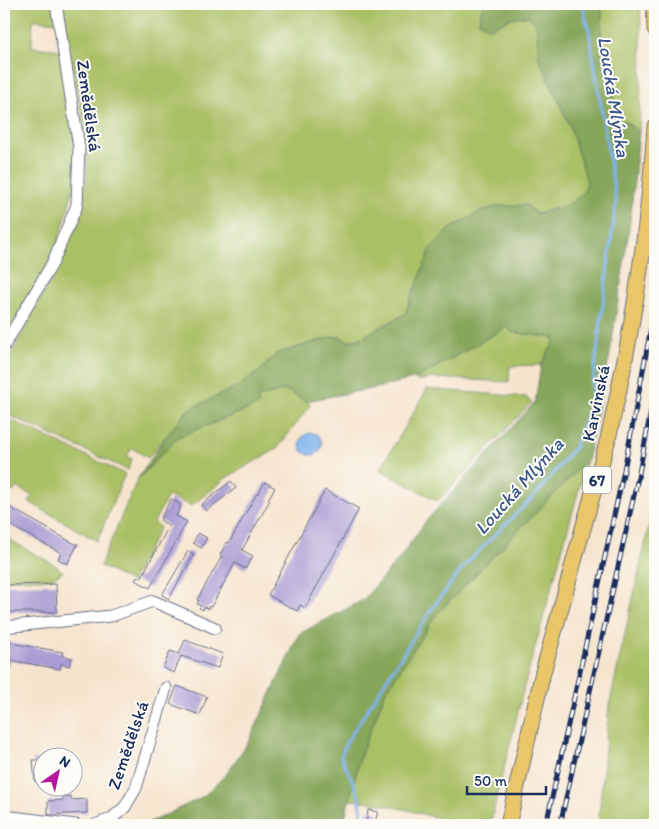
<svg xmlns="http://www.w3.org/2000/svg" width="659" height="829" viewBox="0 0 659 829" font-family="Itim,sans-serif">
<style>
.green{fill:#a9c065;stroke:#627862}
.forest{fill:#86a65a;stroke:#506a5c}
.water{fill:#80b3ed;stroke:#4e71a6}
.lines{fill:none;stroke-linecap:round;stroke-linejoin:round}
.stream{stroke:#80b3ed;stroke-width:3}
.building{fill:#a99bd3}
.minor-casing{stroke:#686e85;stroke-width:13}
.major-casing{stroke:#686e85;stroke-width:17}
.minor{stroke:#fff;stroke-width:11}
.major{stroke:#e9c769;stroke-width:15}
.rail-casing{stroke:#1b2f5e;stroke-width:5}
.rail{stroke:#fdfcf7;stroke-width:3;stroke-dasharray:9;stroke-linecap:butt}
.labels{text-anchor:middle;dominant-baseline:central;stroke-width:4;stroke-linejoin:round;paint-order:stroke}
.shield{fill:#fdfcf7;stroke:#5f6c8c;stroke-width:1}
.shield-label{font-size:16px;font-weight:bold;fill:#1b2f5e}
.street-label{font-size:18px;fill:#1b2f5e;stroke:#fdfcf7}
.water-label{font-size:19px;font-style:italic;fill:#395789;stroke:#fdfcf7}
</style>
<rect width="100%" height="100%" fill="#fdfcf7"/>
<filter id="ink" filterUnits="userSpaceOnUse"><feTurbulence type="fractalNoise" baseFrequency=".02" numOctaves="2"/><feDisplacementMap in="SourceGraphic" scale="10" xChannelSelector="R" yChannelSelector="G"/><feConvolveMatrix kernelMatrix="1 2 1 2 8 2 1 2 1" color-interpolation-filters="sRGB"/></filter>
<filter id="wash" filterUnits="userSpaceOnUse"><feTurbulence type="fractalNoise" baseFrequency=".0096" numOctaves="4" result="noise"/><feDisplacementMap in="SourceGraphic" scale="20" xChannelSelector="R" yChannelSelector="G"/><feGaussianBlur stdDeviation="1.12" result="paint"/><feColorMatrix in="noise" values="0 0 0 0 0 0 0 0 0 0 0 0 0 0 0 0 0 1.4 0 .05"/><feComposite in="paint" operator="in"/></filter>
<g filter="url(#wash)">
<rect width="100%" height="100%" fill="#f6e4cd"/>
<path class="green" d="M4 4H53L57 22 33 20 32 47 63 50 77 152 74 186 61 234 36 289 4 345Z
M62 4H483L479 22 490 28 514 17 528 16 536 23 539 58 569 124 587 181 586 188 582 196 568 204 537 214 414 288 405 314 359 339 348 341 340 337H331L276 354 260 371 240 385 188 410 148 458 132 448 127 456 132 459 128 470 4 413V368L50 281 62 254 82 200 87 177V154L82 114Z
M601 4H640L642 60 639 132 625 121H617L615 116 613 91 601 39 602 8Z
M509 326 512 332 554 338 556 340 541 365 510 366 509 382 433 378 417 381V378Z
M427 389 526 397 532 402 438 501 380 470Z
M285 390 310 403 309 407 277 449 229 476 191 506 168 496 154 522 160 527 131 582 100 566 137 480 178 437 251 408 257 398Z
M4 417 125 474 97 541 29 502 32 496 17 487 13 492 4 487Z
M587 460 524 687 490 825C442 825 397 802 349 800L361 754 385 693 436 615Z
M654 503H655V825H598L609 706Z
M4 537 55 565 63 572 50 579H4Z"/>
<path class="forest" d="M483 4H601L602 8 601 39 617 71 616 82 613 91 615 115 617 120 625 121 639 132 629 230 610 354 587 460 436 615 385 693 361 754 343 825H141L162 817 204 796 227 773 249 741 299 634 363 600 399 559 426 521 535 402 541 365 555 340 554 338 511 332 508 326 417 378 376 388 306 401 285 390 257 398 259 404 251 408 178 437 137 480 165 438 188 410 240 385 260 371 276 354 331 337H340L348 341 359 339 405 314 431 248 448 230 481 211 497 206 527 205 537 214C555 208 585 204 587 181L569 124 539 58 536 23 528 16 514 17 490 28 479 22Z"/>
<path class="water" d="M300 444a11 11 0 1 1 22 0a11 11 0 1 1-22 0Z"/>
<g class="lines">
<path class="stream" d="M360 825C367 804 350 776 341 757L346 743 431 610 463 567 538 492 575 447 590 406 616 202 589 30 582 4"/>
</g>
<g id="blocks">
<path class="building" d="M231 481 236 488 206 511 201 505Z
M265 482 275 488 268 499 270 500 242 550 253 556 245 569 235 563 211 607 209 606 208 609 204 607 203 610 199 608 201 606 197 604 199 601 197 600 222 556 220 555 227 542 229 543 257 493 258 494Z
M325 490 359 509 305 608 300 605 297 611 268 595Z
M171 499 181 505 176 516 187 522 150 588 135 580 138 576 141 578 169 526 160 520Z
M4 504 75 544H78L67 564 58 559 61 553 4 522Z
M198 533 207 538 201 548 193 543Z
M188 551 194 554 169 599 162 595Z
M56 584 57 612H4V585Z
M4 636H8L7 641H11V643L63 652 62 656 72 658 69 666 61 664 60 669 9 660 4 683Z
M185 640 223 654 218 668 181 656 174 673 163 668 170 651 179 654Z
M177 686 207 697 200 715 170 704Z
M33 760H42V781L35 782Z
M71 796V800L87 799V813L48 815V801L63 800V797Z
M368 810 378 812 374 825H366Z"/>
</g>
</g>
<g filter="url(#ink)">
<use href="#blocks" fill-opacity="0" stroke="#686e85" stroke-width="1"/>
<g class="lines">
<g class="minor-casing">
<path id="minor" d="M4 346 52 264 77 205 79 147 56 4
M4 627 111 616 153 601 215 628
M4 816 76 825
M95 825 111 819 125 807 136 788 166 688"/>
</g>
<g class="major-casing">
<path id="major" d="M654 4 655 29
M508 825 543 672 608 439C632 337 648 232 655 128"/>
</g>
<use href="#minor" class="minor"/>
<use href="#major" class="major"/>
<g class="rail-casing">
<path id="rail" d="M546 825 624 470 655 307
M560 825 639 473 655 390"/>
</g>
<use href="#rail" class="rail"/>
</g>
</g>
<g class="labels">
<rect class="shield" x="583" y="466.5" width="28" height="27" rx="4"/>
<g class="shield-label">
<text x="597" y="480">67</text>
</g>
<g class="street-label">
<text transform="translate(89 106) rotate(82)">Zemědělská</text>
<text transform="translate(596 403) rotate(-78)">Karvinská</text>
<text transform="translate(128 745) rotate(-71)">Zemědělská</text>
</g>
<g class="water-label">
<text transform="translate(614 97) rotate(81)">Loucká Mlýnka</text>
<text transform="translate(519 486) rotate(-48)">Loucká Mlýnka</text>
</g>
</g>
<rect width="659" height="829" fill="none" stroke="#fdfcf7" stroke-width="20"/>
<g transform="translate(58 772) rotate(34)"><circle r="24" fill="#fdfcf7" stroke="#a3aaba"/>
<path d="M0-4L9 19L0 12L-9 19Z" fill="#b5179e"/>
<text y="-8" font-size="14" font-weight="bold" text-anchor="middle" fill="#1b2f5e">N</text>
</g>
<path d="M467 786v8h79v-8" fill="none" stroke="#1b2f5e" stroke-width="2.5"/>
<text x="474" y="786" font-size="15" fill="#1b2f5e" stroke="#fdfcf7" stroke-width="4" paint-order="stroke">50 m</text>
</svg>
